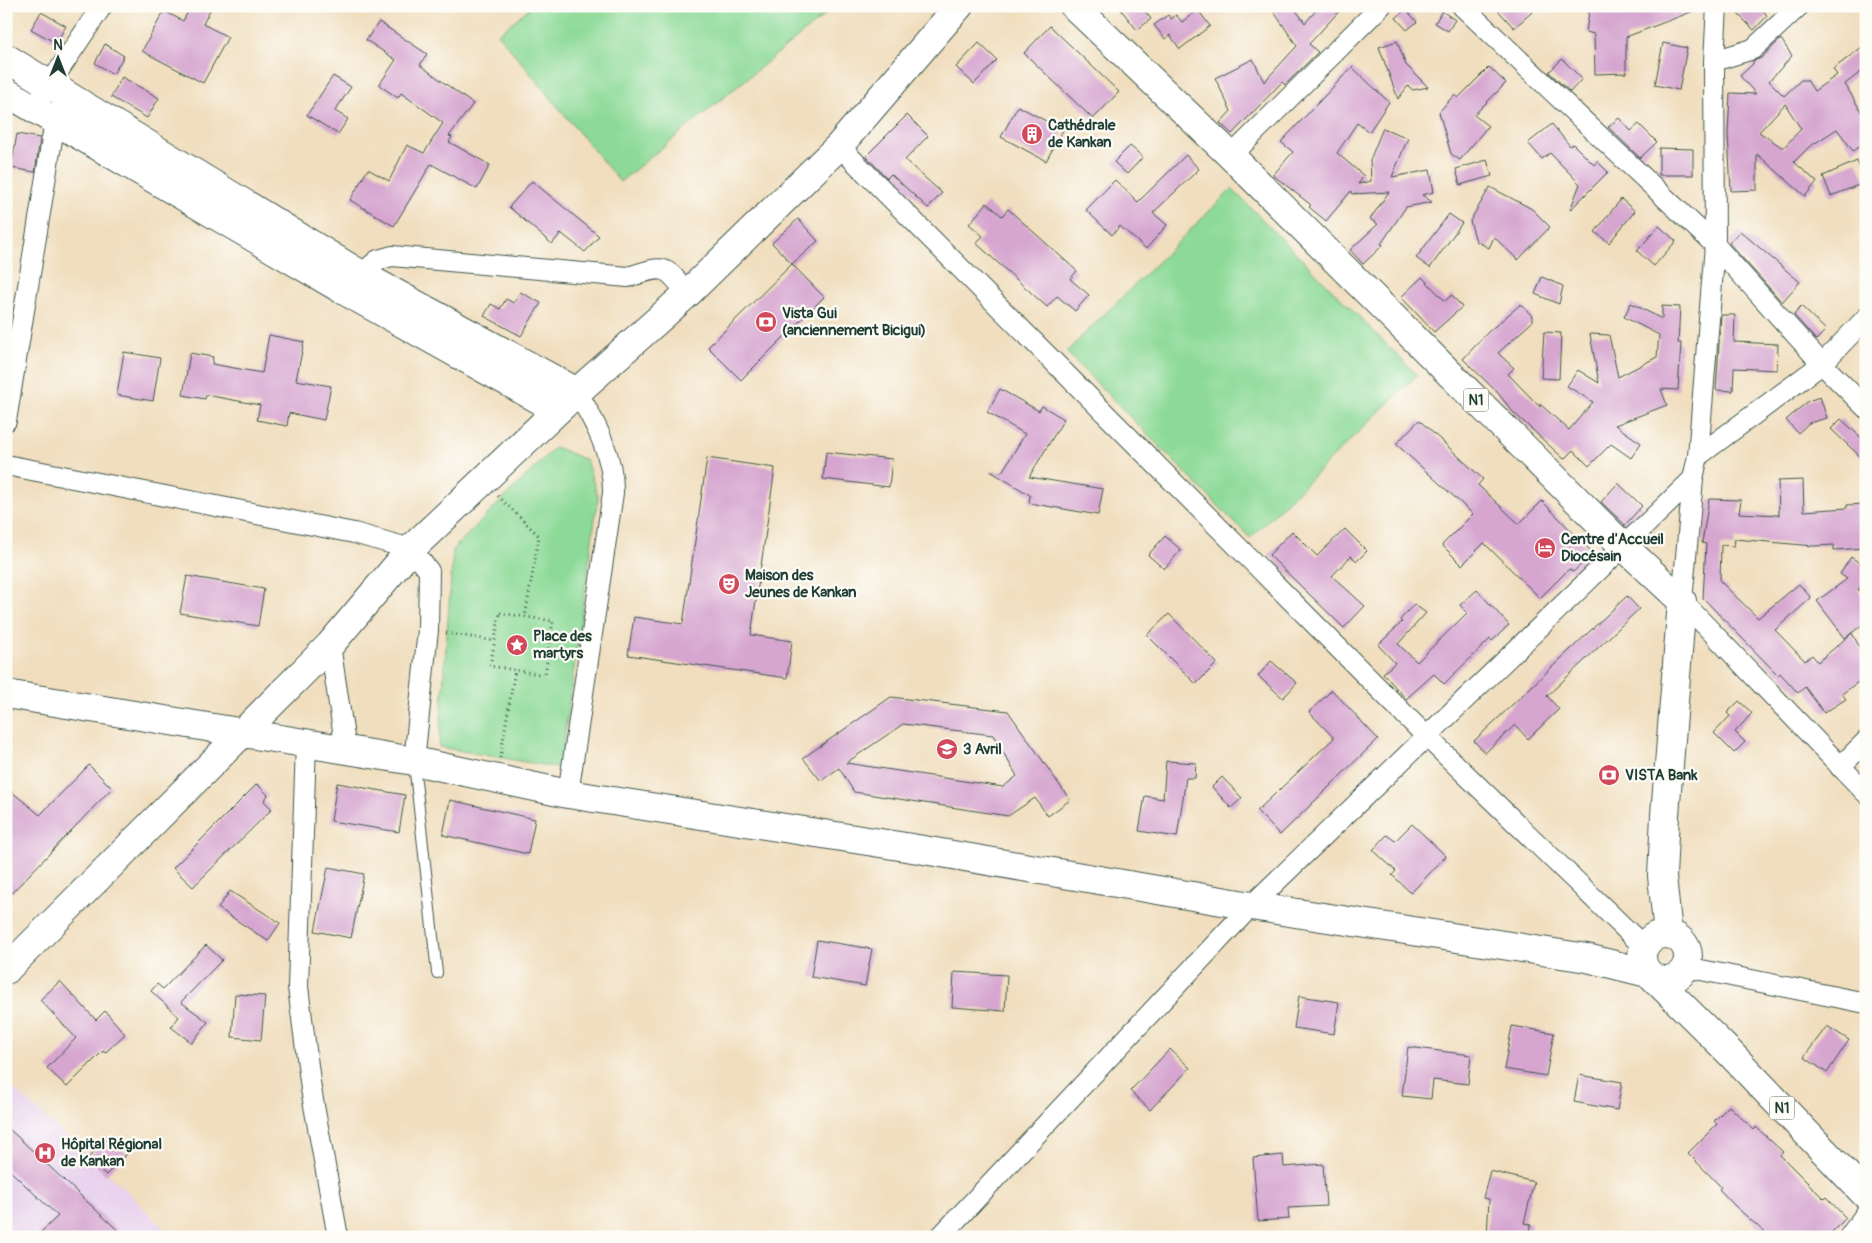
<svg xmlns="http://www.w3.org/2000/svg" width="1872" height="1243" viewBox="0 0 1872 1243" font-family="Pangolin,sans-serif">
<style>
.built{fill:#e8d2ee}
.green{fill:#8dda98;stroke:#568c66}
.building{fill:#d6a6d0;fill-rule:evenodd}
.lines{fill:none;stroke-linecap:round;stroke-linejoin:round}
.lane-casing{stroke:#3e5549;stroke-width:12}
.street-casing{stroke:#3e5549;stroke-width:22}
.secondary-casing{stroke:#3e5549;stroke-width:30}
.highway-casing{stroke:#3e5549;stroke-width:30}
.path{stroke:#3e5549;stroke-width:3;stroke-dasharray:1 4;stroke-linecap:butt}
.lane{stroke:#fff;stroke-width:10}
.street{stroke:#fff;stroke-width:20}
.secondary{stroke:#fff;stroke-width:28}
.highway{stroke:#fff;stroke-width:28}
.labels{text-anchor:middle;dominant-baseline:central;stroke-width:4.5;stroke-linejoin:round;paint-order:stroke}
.shield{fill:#fdfcf7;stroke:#62766e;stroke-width:1}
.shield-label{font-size:14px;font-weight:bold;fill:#1f3d34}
.poi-label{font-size:15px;font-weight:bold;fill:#1f3d34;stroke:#fdfcf7;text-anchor:start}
</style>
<rect width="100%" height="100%" fill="#fdfcf7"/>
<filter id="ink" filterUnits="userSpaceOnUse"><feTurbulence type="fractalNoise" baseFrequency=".02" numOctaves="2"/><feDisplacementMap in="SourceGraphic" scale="10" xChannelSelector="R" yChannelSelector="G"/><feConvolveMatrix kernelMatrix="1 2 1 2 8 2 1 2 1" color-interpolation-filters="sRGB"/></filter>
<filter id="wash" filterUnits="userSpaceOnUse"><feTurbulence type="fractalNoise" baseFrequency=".0096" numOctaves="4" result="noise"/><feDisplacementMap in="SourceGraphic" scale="20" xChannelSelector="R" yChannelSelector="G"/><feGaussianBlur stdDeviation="1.12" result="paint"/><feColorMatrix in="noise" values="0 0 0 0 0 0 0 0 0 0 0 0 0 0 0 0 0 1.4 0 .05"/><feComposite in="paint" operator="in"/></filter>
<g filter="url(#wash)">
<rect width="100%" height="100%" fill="#f0debe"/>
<path class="built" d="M6 1082 130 1194 172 1237H6Z"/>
<path class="green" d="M532 6H836L620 182 498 34Z
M1232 189 1417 375 1250 538 1066 352Z
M555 447 586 460 598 497 560 768 439 747 453 549Z"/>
<g id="blocks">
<path class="building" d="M191 6H212L203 24 228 37 203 83 142 51 164 11 183 21Z
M1118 6H1141L1151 19 1137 30Z
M1270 6H1293L1305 23 1320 6H1344L1309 44 1318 52 1285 85 1282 82 1232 134 1220 123 1231 111 1215 78 1253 59 1264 82 1297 46Z
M1494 6H1539L1514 28Z
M1590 6H1704V7L1626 37V73L1595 74 1594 34 1586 32Z
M1746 6H1761L1767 16 1754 30 1738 14Z
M1406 9 1417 22 1407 30 1396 18Z
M1198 10 1210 26 1180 49 1170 35 1165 39 1154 25 1168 15 1171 19 1176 15 1182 22Z
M1442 11 1455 20 1448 31 1435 23Z
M41 12 66 26 56 43 31 29Z
M379 22 427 54 420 65 473 104 449 136 452 137 449 142 490 165 477 189 431 164 394 226 350 200 368 169 389 181 407 145 424 153 443 123 401 93 398 98 379 85 396 60 366 40Z
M1050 26 1119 92 1093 119 1024 53Z
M1781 39 1792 56 1769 81 1784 96 1801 80H1807L1814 91 1837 75 1833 69 1866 44V68L1845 84 1866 120V141L1853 151 1837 129 1809 147 1794 162 1817 182 1805 196 1757 154V190L1731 191 1728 134 1730 93 1756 94 1740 76 1753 64V61L1761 58ZM1785 104 1801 129 1783 148 1759 132Z
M1397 41 1406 65 1428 87 1413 90 1408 86 1398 99 1379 47Z
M979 43 997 60 974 84 956 67Z
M1663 43 1687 48 1679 90 1655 85Z
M105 44 124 56 113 74 95 63Z
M1562 59 1582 79 1570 92 1549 72Z
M1352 67 1389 102 1369 132 1357 123 1337 153 1364 176 1358 184 1371 181 1370 160 1383 128 1408 138 1392 177 1430 170 1434 192 1422 195 1432 202 1406 207 1381 244 1383 245 1363 264 1350 250 1378 224 1370 219 1389 192 1352 194 1351 191 1326 221 1309 207 1311 205 1273 175 1293 152 1281 142Z
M1489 67 1506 83 1474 115 1488 126 1460 160 1451 154 1439 112 1454 95 1458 98Z
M333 76 351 87 335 111 348 119 338 134 307 115Z
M122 77 159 98 147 118 111 97Z
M1018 106 1063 130 1046 161 1001 137Z
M907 115 928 136 905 160 942 193 928 208 891 174 887 178 866 156Z
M1619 118 1631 131 1639 124 1657 142 1640 158 1608 127Z
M1552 124 1570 146 1573 144 1594 165 1597 161 1608 172 1570 210 1580 184 1550 153 1542 159 1528 143Z
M17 134 40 138 35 172 11 168Z
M1130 146 1143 157 1127 174 1114 162Z
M1659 148 1693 149V175H1659Z
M1186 155 1199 169 1153 213 1167 225 1146 249 1120 226 1112 235 1086 210 1115 180 1138 202Z
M1487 160 1492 176 1460 185 1456 169Z
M1857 161 1866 182 1831 196 1823 176Z
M532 181 599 236 585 252 561 233 552 244 509 207Z
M1490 187 1532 209 1550 227 1518 260 1494 237 1489 248 1476 241 1470 221Z
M1621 199 1635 211 1609 243 1595 232Z
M987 203 1002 216 1008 209 1077 271 1070 279 1089 295 1075 311 1057 296 1047 307 976 243 983 236 969 224Z
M1449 214 1462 223 1430 268 1416 258Z
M798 219 818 241 792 264 772 243Z
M1659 226 1676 241 1654 266 1637 251Z
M1740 231 1800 282 1782 302 1729 243Z
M792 264 824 297 741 380 708 347Z
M1422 277 1445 301 1452 295 1462 307 1434 332 1401 297Z
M1542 277 1563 286 1559 304 1535 294Z
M520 292 541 303 521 336 484 316 491 304 500 309 506 299 514 303Z
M1631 303 1662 319V306L1680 307 1678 343H1681L1678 390 1661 389 1667 405 1615 425 1641 443 1631 458 1611 444 1589 466 1573 450 1564 459 1513 412 1497 392 1463 359 1488 332 1521 304 1532 316V322L1498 353 1514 368 1508 374 1540 407V404L1569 430 1593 402 1567 386 1578 370 1599 383 1590 334 1609 335 1618 377 1657 357 1659 335 1624 317Z
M1801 306 1826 330 1816 340 1794 315Z
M1721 315H1735L1734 342 1778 344 1777 370 1734 368 1733 391 1716 390Z
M1544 332 1561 333 1559 379 1541 378Z
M269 335 304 342 296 380 331 386 324 420 289 413 287 426 257 420 260 405 206 395 205 399 183 395 190 353 213 357 212 364 262 373Z
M124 352 160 358 153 401 117 395Z
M1000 389 1039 411 1042 406 1064 419 1029 477 1103 489 1098 515 1029 503 1030 495 990 471 1002 472 1025 434 987 412Z
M1820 397 1827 418 1809 423 1798 433 1786 420 1808 401Z
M1841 419 1866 442V462L1831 429Z
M1419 420 1483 479 1478 485 1519 524 1542 501 1593 553 1573 572 1569 569 1540 598 1484 543 1462 565 1442 545 1473 514 1396 444Z
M826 452 892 459 889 487 823 479Z
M707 458 775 468 751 635 792 641 787 678 628 655 634 617 683 624Z
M1803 480 1804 511 1847 508V505L1866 504V548L1834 550V545L1814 546 1735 539 1734 546 1721 545 1720 581 1758 618 1799 584 1811 598 1775 630 1805 661 1812 655 1818 662 1852 633 1866 659V676L1842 694 1846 699 1824 713 1805 687 1798 693 1780 673 1778 675 1703 598 1706 544 1702 543 1709 499 1741 500 1739 513 1779 515 1778 481Z
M1618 483 1642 506 1625 525 1601 502Z
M1345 529 1367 551 1357 561 1351 556 1332 576 1365 606 1344 628 1269 555 1292 531 1317 556Z
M1165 536 1181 550 1164 569 1148 555Z
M1851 557 1864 566 1866 564V578L1858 590 1866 600V622L1845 638 1817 601 1847 579 1840 574Z
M187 576 264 589 258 626 180 613Z
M1477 590 1509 625 1492 641 1490 639 1444 684 1434 674 1406 699 1383 673 1395 663 1378 645 1402 622 1400 620 1414 604 1426 613 1398 644 1417 662 1467 613 1460 605Z
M1627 596 1639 609 1547 696 1559 709 1528 739 1515 725 1485 753 1474 741Z
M1169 614 1217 663 1196 684 1147 635Z
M1271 661 1297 683 1283 698 1258 676Z
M1332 690 1378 739 1280 835 1257 811 1334 738 1309 712Z
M891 697 1008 711 1070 800 1048 816 1035 798 1008 816 854 792 839 768 821 781 803 758ZM903 724 993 735 1017 776 1003 787 846 763Z
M1739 701 1752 713 1735 732 1745 742 1734 753 1714 733 1730 716 1727 713Z
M1166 761 1196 763 1195 778H1186L1177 837 1139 831 1145 796 1163 799Z
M89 765 112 788 6 899V787L40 815Z
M1222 777 1242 798 1231 808 1212 787Z
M337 783 405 795 399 832 331 821Z
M257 784 268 795 264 801 272 809 193 887 173 868Z
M450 800 535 819 528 854 443 835Z
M1412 824 1446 856 1411 893 1392 875 1396 871 1373 850 1387 835 1395 841Z
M328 867 364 874 351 938 315 931Z
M230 891 280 923 268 941 218 908Z
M817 940 872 949 865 986 811 977Z
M206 945 222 960 181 1002 208 1022 192 1043 171 1027 179 1017 151 991 157 984 163 989Z
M954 972 1007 975 1005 1011 952 1007Z
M60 981 96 1020 105 1011 125 1034 105 1053 103 1051 67 1087 47 1068 76 1038 40 1000Z
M235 994 265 996 261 1040 232 1037Z
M1299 996 1339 1002 1334 1034 1294 1028Z
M1512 1026 1554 1033 1546 1076 1504 1069Z
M1827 1026 1849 1040 1827 1073 1804 1057Z
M1408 1047 1471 1055 1468 1084 1433 1080 1431 1099 1402 1096Z
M1170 1049 1190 1068 1150 1110 1130 1091Z
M1579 1075 1622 1082 1617 1110 1574 1102Z
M1729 1106 1754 1130 1756 1127 1783 1152 1780 1155 1824 1199 1826 1197 1846 1218 1827 1237H1770L1735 1206 1719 1189 1721 1187 1688 1153 1717 1124 1714 1121Z
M6 1126 125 1237H36L58 1216 6 1167Z
M108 1137 127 1154 106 1175 88 1158Z
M1283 1155 1284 1167 1323 1164 1326 1206 1288 1208 1289 1219 1258 1221 1253 1158Z
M1490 1171 1534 1182 1524 1223 1531 1224 1530 1237H1487L1489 1199 1483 1198Z"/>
</g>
</g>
<g filter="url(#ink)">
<use href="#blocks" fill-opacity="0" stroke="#3e5549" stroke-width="1"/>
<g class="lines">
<g class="lane-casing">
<path id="lane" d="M414 763 437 973"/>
</g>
<g class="street-casing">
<path id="street" d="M1462 6 1715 245 1822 364 1866 408
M1717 6 1714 61 1715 245 1698 456 1693 479 1682 601 1866 793
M1714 61 1753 49 1799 6
M33 109 102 6
M839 146 1425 735 1644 947
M1231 156 1381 6
M352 282 378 260 392 256 628 277C663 266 665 263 687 294
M6 421 55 121 60 110
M1698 456 1822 364 1866 318
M6 465 354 533 411 549 429 571 428 630 414 761
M330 645 346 750
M306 743 298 987 311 1089 338 1237
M1840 767 1866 741
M568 794 613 493C614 457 595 422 577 392
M1686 967 1866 1003
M940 1237 1251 906 1693 479
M1849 1237 1866 1213"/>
</g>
<g class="secondary-casing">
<path id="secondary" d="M6 58 360 274 577 392
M6 92 343 290 558 410
M6 694 414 761 568 794 912 848 1251 906 1587 958 1647 973
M6 970 330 645 411 549 577 392 687 294 839 146 959 6"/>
</g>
<g class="highway-casing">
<path id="highway" d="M1074 6 1231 156 1623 546 1682 601 1665 815 1662 876 1668 934
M1642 957a23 23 0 1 1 46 0a23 23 0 1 1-46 0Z
M1653 977 1729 1052 1866 1195"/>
</g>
<path class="path" d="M498 496 539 536 525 617
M500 613 553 621 545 675 490 666Z
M446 633 495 641
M548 649 573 653
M500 758 515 670"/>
<use href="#lane" class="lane"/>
<use href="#street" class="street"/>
<use href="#secondary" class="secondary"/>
<use href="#highway" class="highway"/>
</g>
</g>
<defs>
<g id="building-disc" transform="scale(1.125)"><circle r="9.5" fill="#d1495b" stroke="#fdfcf7"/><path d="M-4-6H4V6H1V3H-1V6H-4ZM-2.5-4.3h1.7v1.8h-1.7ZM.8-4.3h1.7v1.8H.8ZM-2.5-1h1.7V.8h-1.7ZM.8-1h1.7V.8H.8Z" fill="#fff"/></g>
<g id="bank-disc" transform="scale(1.125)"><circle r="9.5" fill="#d1495b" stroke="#fdfcf7"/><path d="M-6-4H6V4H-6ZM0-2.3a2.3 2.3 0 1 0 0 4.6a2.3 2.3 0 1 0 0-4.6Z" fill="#fff"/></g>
<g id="hotel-disc" transform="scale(1.125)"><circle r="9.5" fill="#d1495b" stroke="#fdfcf7"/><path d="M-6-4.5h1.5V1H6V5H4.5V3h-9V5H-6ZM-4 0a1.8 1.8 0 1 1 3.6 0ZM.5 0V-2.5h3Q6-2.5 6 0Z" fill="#fff"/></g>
<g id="theatre-disc" transform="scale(1.125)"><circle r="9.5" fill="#d1495b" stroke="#fdfcf7"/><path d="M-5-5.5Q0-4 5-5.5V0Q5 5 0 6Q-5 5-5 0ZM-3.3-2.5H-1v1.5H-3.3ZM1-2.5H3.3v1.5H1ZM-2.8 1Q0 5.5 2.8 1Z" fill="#fff"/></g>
<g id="sight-disc" transform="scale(1.125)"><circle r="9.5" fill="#d1495b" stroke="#fdfcf7"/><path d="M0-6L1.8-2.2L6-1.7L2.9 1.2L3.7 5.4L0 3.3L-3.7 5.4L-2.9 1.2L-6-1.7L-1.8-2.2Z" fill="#fff"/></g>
<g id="university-disc" transform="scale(1.125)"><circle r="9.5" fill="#d1495b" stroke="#fdfcf7"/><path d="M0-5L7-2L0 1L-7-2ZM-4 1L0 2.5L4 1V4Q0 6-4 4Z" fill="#fff"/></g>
<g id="hospital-disc" transform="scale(1.125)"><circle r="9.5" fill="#d1495b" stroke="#fdfcf7"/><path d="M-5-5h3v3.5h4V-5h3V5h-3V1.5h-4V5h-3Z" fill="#fff"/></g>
</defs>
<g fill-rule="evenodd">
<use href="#building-disc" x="1032" y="134"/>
<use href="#bank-disc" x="766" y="322"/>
<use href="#hotel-disc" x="1545" y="548"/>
<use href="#theatre-disc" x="729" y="584"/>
<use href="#sight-disc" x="517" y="645"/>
<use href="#university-disc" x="947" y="749"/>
<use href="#bank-disc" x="1609" y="775"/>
<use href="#hospital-disc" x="45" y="1153"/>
</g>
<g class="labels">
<g class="shield">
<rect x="1463.5" y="388.5" width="25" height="23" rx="4"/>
<rect x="1769.5" y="1096.5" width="25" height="23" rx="4"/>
</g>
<g class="shield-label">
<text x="1476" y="400">N1</text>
<text x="1782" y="1108">N1</text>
</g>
<g class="poi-label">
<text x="1048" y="125">Cathédrale<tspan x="1048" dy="17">de Kankan</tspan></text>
<text x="782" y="313">Vista Gui<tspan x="782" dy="17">(anciennement Bicigui)</tspan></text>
<text x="1561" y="539">Centre d'Accueil<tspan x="1561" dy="17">Diocésain</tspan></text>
<text x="745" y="575">Maison des<tspan x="745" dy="17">Jeunes de Kankan</tspan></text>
<text x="533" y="636">Place des<tspan x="533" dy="17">martyrs</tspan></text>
<text x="963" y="749">3 Avril</text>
<text x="1625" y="775">VISTA Bank</text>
<text x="61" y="1144">Hôpital Régional<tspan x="61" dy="17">de Kankan</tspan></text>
</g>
</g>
<rect width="1872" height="1243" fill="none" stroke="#fdfcf7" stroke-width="25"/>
<g transform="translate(58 58)" stroke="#fdfcf7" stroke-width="4" paint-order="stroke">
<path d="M0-4L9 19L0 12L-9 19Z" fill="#1f3d34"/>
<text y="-8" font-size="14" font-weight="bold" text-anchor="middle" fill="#1f3d34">N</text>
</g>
</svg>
